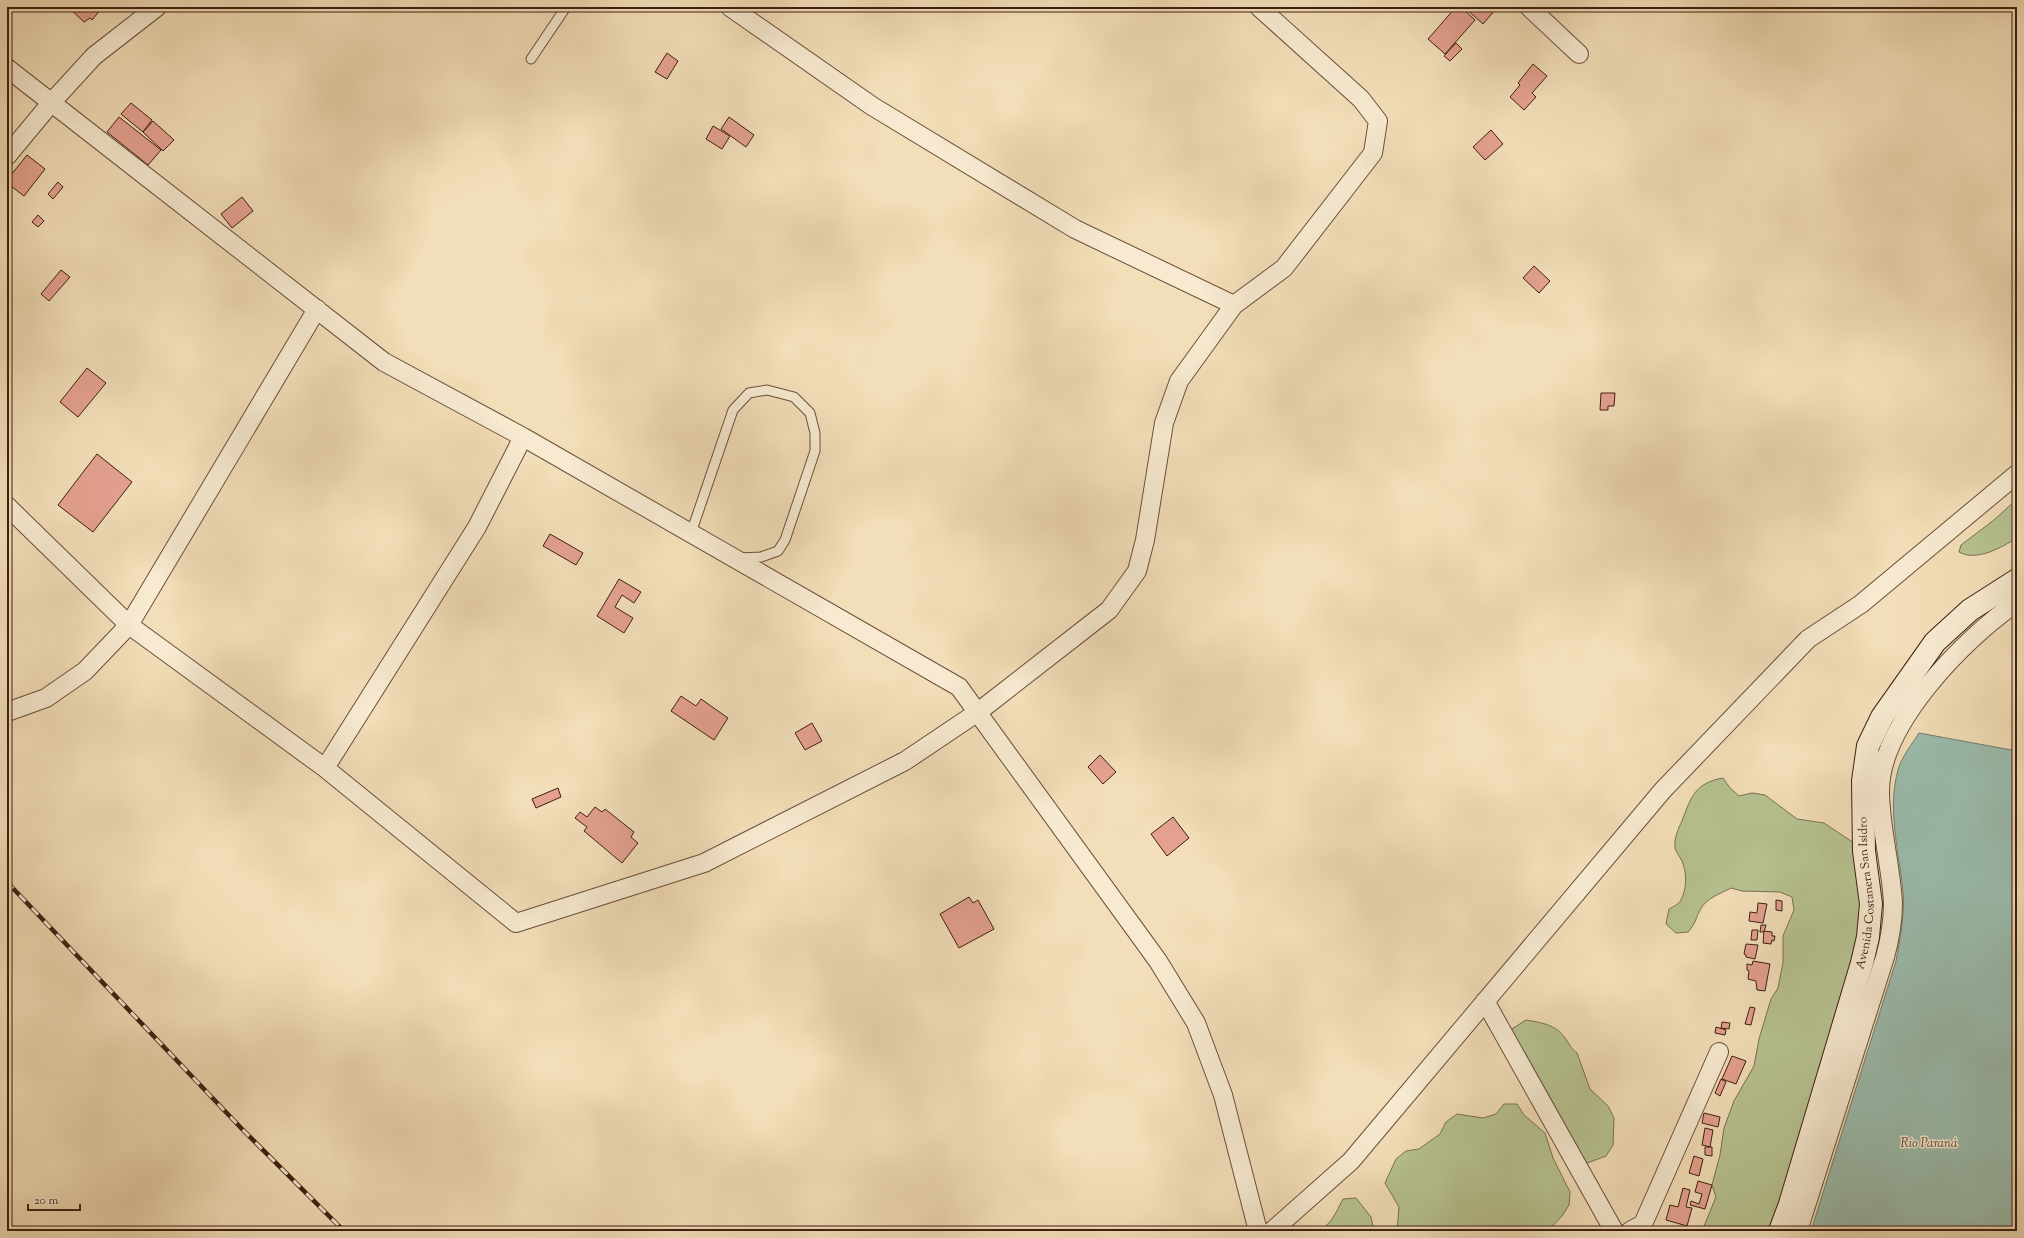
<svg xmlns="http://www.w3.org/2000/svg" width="2024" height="1238" viewBox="0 0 2024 1238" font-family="'Sorts Mill Goudy',serif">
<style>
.green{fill:#b7c291;stroke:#7a7051}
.water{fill:#9bbcad;stroke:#767d6f}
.building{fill:#e4a190;stroke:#3e1e11}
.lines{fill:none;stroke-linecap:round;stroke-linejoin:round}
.lane-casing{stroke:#6b4e3b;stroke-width:11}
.street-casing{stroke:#6b4e3b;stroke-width:20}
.secondary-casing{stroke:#3e1e11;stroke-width:24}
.lane{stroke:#f7ead1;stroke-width:9}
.street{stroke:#f7ead1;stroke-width:18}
.secondary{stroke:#f7ead1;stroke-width:22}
.rail-casing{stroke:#3e1e11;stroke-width:4.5}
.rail{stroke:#f7ead1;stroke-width:3;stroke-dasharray:9;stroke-linecap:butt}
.labels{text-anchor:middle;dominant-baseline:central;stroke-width:3;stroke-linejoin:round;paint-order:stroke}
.street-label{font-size:12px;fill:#3e1e11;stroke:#f7ead1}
.water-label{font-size:13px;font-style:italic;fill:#5a4d40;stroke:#f7ead1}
</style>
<rect width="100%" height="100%" fill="#f2deb8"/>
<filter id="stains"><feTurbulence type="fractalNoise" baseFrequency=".005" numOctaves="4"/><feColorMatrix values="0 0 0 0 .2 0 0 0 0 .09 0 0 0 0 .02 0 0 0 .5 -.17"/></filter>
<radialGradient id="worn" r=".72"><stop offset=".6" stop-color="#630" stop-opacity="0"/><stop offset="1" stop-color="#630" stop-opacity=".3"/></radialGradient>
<path class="green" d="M2017 499V538C2002 547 1977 562 1959 552L1961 545 1994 520Z
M1723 778 1730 788 1739 796 1752 793 1765 795 1797 819 1824 823 1857 845 1866 943 1785 1231H1702L1716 1197 1712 1185 1720 1155 1724 1128 1734 1101 1754 1066 1759 1039 1771 999 1778 988 1783 963V936L1794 910 1792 897 1780 892 1742 891 1731 888C1720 894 1706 898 1700 910 1695 920 1696 923 1688 932L1676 933 1666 924 1669 909C1673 907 1679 904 1681 900 1687 888 1687 873 1682 861 1680 857 1676 852 1675 848 1674 839 1678 829 1682 821 1691 797 1695 783 1723 778Z
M1526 1020C1542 1023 1555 1024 1565 1038 1569 1043 1571 1049 1577 1053L1590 1089 1608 1106 1614 1118 1613 1145 1606 1156 1582 1165 1507 1032Z
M1504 1104H1517L1524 1115 1545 1133 1553 1158 1570 1192 1569 1205 1562 1216 1548 1231H1397L1399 1207 1385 1183 1396 1159 1406 1151 1419 1149 1440 1134 1446 1122 1457 1114 1483 1118 1496 1114Z
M1356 1198 1371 1217 1374 1231H1314C1330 1229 1336 1212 1343 1199Z"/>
<path class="water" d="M1919 733 2017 751V1231H1811L1896 961C1900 939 1905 914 1903 891 1899 852 1887 809 1898 770 1901 758 1912 744 1919 733Z"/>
<path class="building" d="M68 7H99L101 9 92 20 90 18 84 22Z
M1456 7H1461L1475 20 1445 54 1428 39Z
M1464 7H1493L1496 9 1483 24Z
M1456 43 1462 49 1450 61 1444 56Z
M667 53 678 61 667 79 655 72Z
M1533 64 1547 76 1532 93 1536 97 1524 110 1510 97 1520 85 1518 83Z
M131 103 152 120 143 132 121 114Z
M119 117 161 150 148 165 107 132Z
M729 117 754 135 746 147 721 129Z
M153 121 174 140 163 151 143 132Z
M713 126 730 136 722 149 706 139Z
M1491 130 1503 144 1485 160 1473 147Z
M27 155 45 169 24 196 7 183V180Z
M58 182 63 187 53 199 48 194Z
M242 197 253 211 232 228 221 214Z
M38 215 44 221 38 227 32 222Z
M7 227 11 230 7 236Z
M1534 266 1550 281 1539 293 1523 278Z
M61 270 70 277 49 301 41 294Z
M87 368 106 383 78 417 60 402Z
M1601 393H1615L1614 406H1608V410H1600Z
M97 454 132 482 93 532 58 505Z
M550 534 583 553 576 565 543 546Z
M619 579 641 592 634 603 622 595 615 607 633 618 624 633 597 616Z
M681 696 696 706 701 699 728 718 714 740 671 711Z
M812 723 822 741 805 750 795 733Z
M1100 755 1116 772 1103 784 1088 767Z
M558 788 561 797 536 808 532 799Z
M595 807 602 812 605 809 634 832 631 837 638 843 622 863 584 831 587 827 575 818 580 812 587 817Z
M1173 817 1189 838 1167 856 1151 834Z
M969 897 973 903 978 900 994 929 959 948 940 914Z
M1776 900 1782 901V911L1776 910Z
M1758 903 1767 904 1763 923 1749 921 1750 912 1757 913Z
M1761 925H1766L1764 932H1760Z
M1752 930H1758L1757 940H1751Z
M1764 931 1772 932V936H1775L1774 941 1772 940 1771 944 1763 943Z
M1746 944 1758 945 1755 959 1746 957V955L1744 954Z
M1753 961 1770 964 1765 991 1757 990 1756 981 1748 979 1749 971 1747 970V964L1752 965Z
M1750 1007 1755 1008 1751 1025 1745 1024Z
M1722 1022 1730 1023 1729 1029 1721 1028Z
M1716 1027 1726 1030 1725 1035 1715 1033Z
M1732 1056 1746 1061 1736 1084 1722 1079Z
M1721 1079 1726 1082 1720 1096 1715 1093Z
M1704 1113 1720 1117 1718 1127 1702 1123Z
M1705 1128 1713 1130 1710 1147 1702 1145Z
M1705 1147H1712V1156L1705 1155Z
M1694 1156 1703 1159 1699 1176 1689 1173Z
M1698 1181 1712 1185 1705 1209 1690 1205 1691 1201 1699 1204 1702 1194 1695 1192Z
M1683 1188 1690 1190 1686 1207 1692 1208 1687 1226 1666 1220 1670 1205 1678 1207Z"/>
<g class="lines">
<g class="lane-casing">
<path id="lane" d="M531 59 566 7
M691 533 733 410 749 393 767 390 794 397 810 413 815 433V451L785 540 778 551 761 557 739 558"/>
</g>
<g class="street-casing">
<path id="street" d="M730 7 872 106 1075 229 1234 305
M1529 7 1579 54
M7 68 384 362 523 437 959 687 1158 961 1196 1023 1223 1095 1258 1231
M7 156 51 103 94 56 157 7
M7 506 129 625 325 768 516 923 704 863 905 761 978 712 1109 610 1137 571 1145 540 1164 423 1179 381 1234 305 1284 268 1373 153 1378 121 1361 99 1259 7
M7 712 46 698 85 671 129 625 317 309
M325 768 477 527 523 437
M1485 1001 1614 1231
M1272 1231 1351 1161 1663 790 1808 639 1861 604 2017 474
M1630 1231 1643 1224 1719 1052
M1798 1231 1885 957C1890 939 1893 921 1893 903 1891 866 1881 831 1880 794 1878 725 1964 639 2017 602"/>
</g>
<g class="secondary-casing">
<g id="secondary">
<path id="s1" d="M1780 1231 1790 1204 1862 963 1868 937 1871 904 1864 851 1863 781 1868 746 1882 717 1935 642 1970 610 2017 580"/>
</g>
</g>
<use href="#lane" class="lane"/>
<use href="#street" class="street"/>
<use href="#secondary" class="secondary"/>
<g class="rail-casing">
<path id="rail" d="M7 882 242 1129 344 1231"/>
</g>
<use href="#rail" class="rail"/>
</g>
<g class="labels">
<g class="street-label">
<text stroke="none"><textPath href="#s1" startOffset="351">Avenida Costanera San Isidro</textPath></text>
</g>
<g class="water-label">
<text x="1929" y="1144">Río Paraná</text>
</g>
</g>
<rect width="2024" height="1238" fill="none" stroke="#f2deb8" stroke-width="24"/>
<rect x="8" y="8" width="2008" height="1222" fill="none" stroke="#3e1e11" stroke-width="2"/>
<rect x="12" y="12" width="2000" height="1214" fill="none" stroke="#3e1e11"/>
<path d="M28 1204v6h52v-6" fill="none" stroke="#3e1e11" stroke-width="2"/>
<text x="34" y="1204" font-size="12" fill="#3e1e11" stroke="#f7ead1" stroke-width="3" paint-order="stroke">20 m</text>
<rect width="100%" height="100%" filter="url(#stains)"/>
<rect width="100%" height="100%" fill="url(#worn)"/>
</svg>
